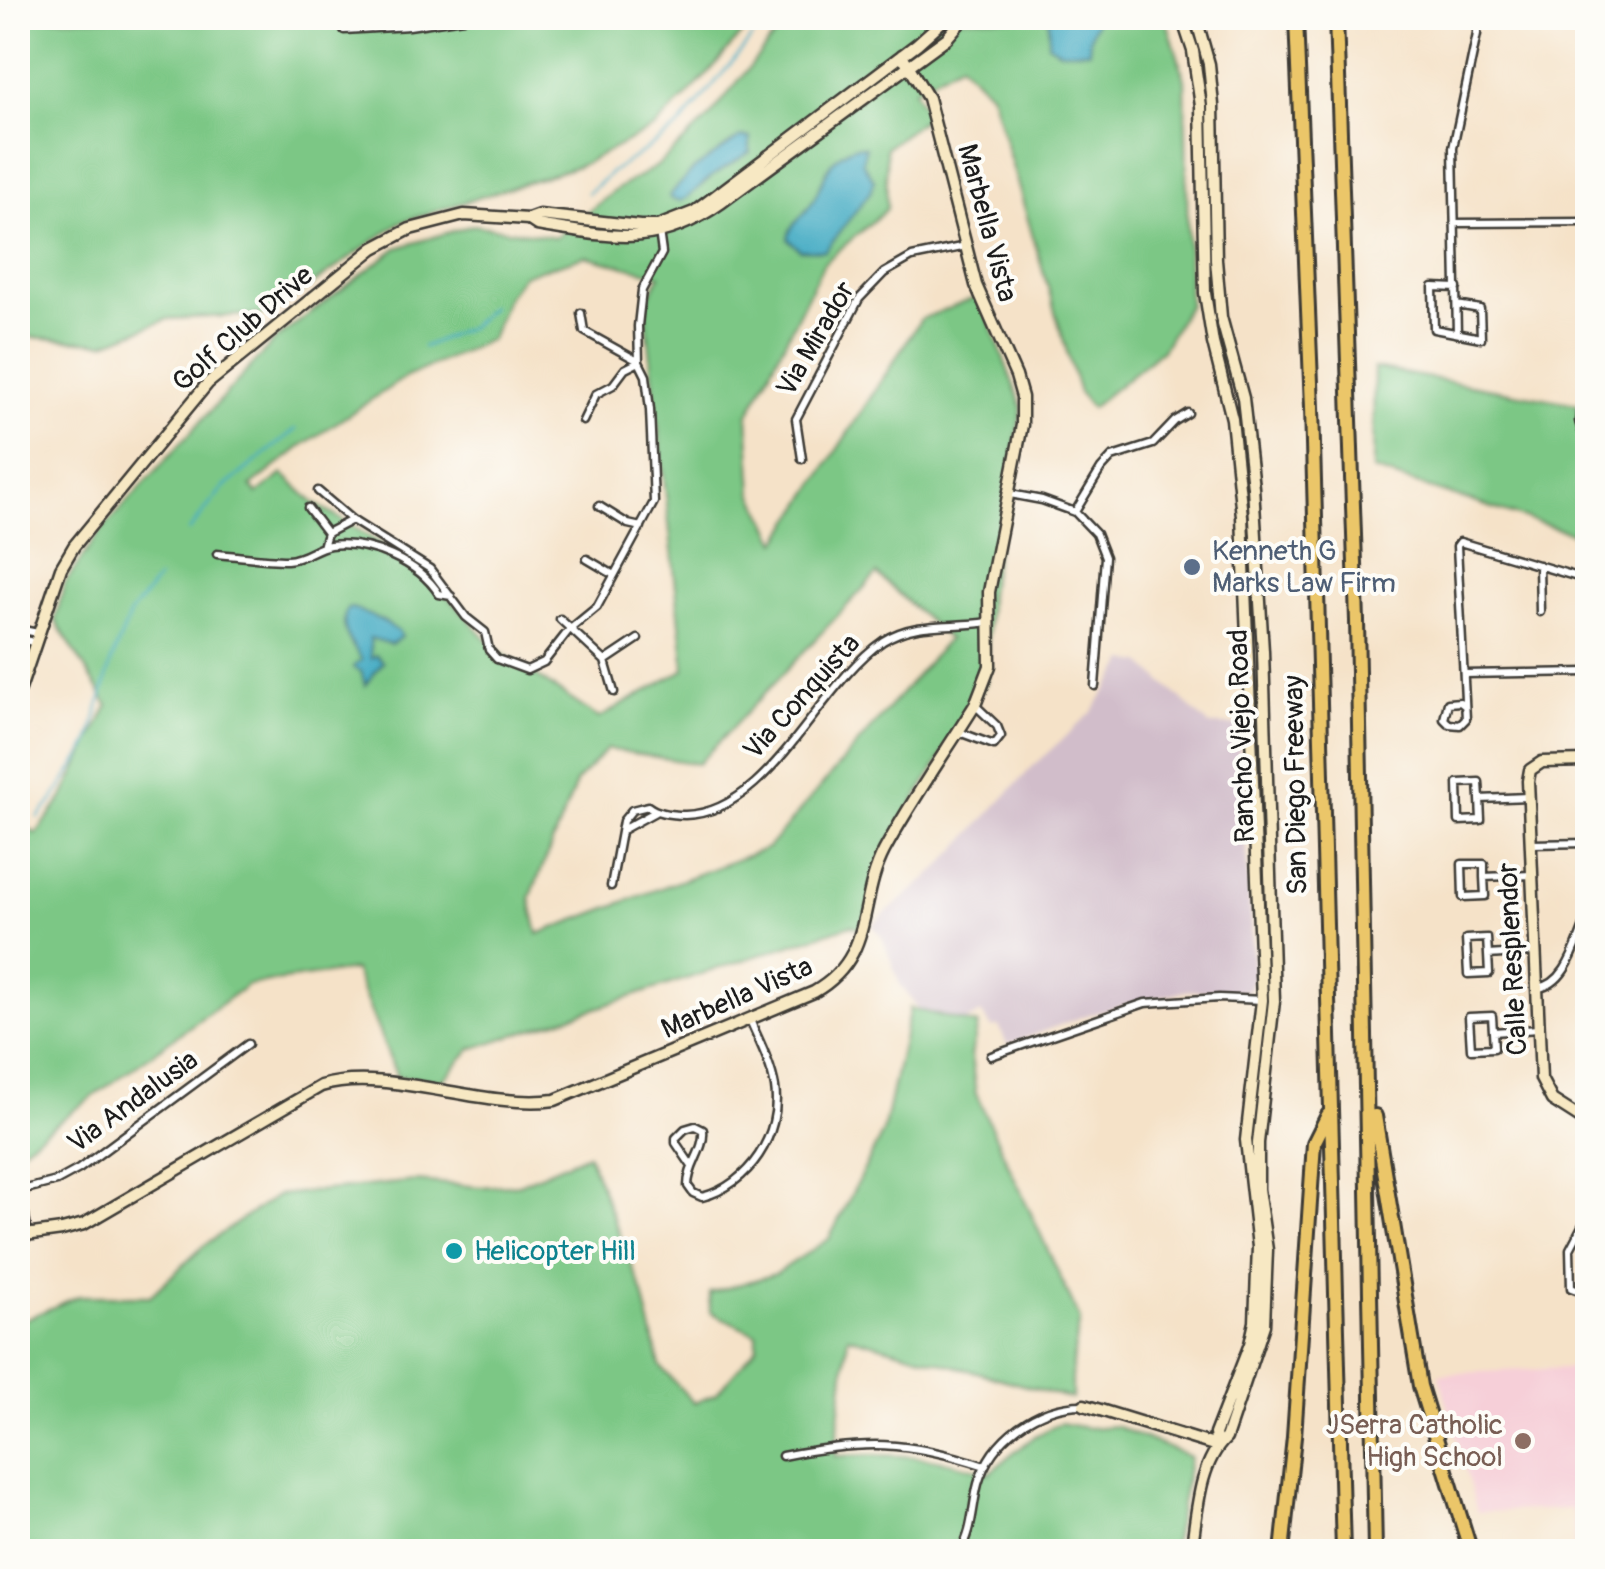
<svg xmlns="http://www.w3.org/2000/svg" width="1605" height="1569" viewBox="0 0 1605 1569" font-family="Pangolin,sans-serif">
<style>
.built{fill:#f6cfd8}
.industrial{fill:#d1bdca}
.green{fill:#7cc785;stroke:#4c7250;stroke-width:2.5;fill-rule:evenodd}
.water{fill:#44acc4;stroke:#306470;stroke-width:2.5}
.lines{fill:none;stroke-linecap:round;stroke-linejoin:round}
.stream{stroke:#44acc4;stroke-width:2.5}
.street-casing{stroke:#3d3a36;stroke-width:11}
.secondary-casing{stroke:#3d3a36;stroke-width:15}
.highway-casing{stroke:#3d3a36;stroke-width:18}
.street{stroke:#fff;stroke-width:6}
.secondary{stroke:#f7e8c3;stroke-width:10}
.highway{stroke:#ebc669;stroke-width:12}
.service-dot{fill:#5c6f8a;stroke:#fdfcf7;stroke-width:4}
.culture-dot{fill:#0f9aa8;stroke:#fdfcf7;stroke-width:4}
.education-dot{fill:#8d6e63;stroke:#fdfcf7;stroke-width:4}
.labels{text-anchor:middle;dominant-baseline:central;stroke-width:8;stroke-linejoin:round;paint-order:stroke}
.street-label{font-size:28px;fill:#1c1c1c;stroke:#fdfcf7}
.service-label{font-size:28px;fill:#4e5e75;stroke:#fdfcf7;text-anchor:start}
.culture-label{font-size:28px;fill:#0d838f;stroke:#fdfcf7;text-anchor:start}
.education-label{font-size:28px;fill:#785e54;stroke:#fdfcf7;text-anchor:end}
</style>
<rect width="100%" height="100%" fill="#fdfcf7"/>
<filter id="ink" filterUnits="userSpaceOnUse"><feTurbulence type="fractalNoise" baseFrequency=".01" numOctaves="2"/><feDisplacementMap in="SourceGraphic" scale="20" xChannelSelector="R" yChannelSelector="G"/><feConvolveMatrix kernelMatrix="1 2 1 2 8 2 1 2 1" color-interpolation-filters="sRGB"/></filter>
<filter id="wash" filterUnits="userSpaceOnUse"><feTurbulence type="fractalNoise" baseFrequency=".0048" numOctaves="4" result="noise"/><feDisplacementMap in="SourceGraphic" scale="40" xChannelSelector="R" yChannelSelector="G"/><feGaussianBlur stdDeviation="2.25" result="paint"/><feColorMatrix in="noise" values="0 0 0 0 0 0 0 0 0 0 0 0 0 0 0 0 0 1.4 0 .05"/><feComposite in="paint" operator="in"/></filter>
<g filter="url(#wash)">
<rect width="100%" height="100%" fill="#f5e2c8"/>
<path class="built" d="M1587 1367V1551H1574L1573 1509 1477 1512 1439 1374Z"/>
<path class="industrial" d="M1126 661 1142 663 1209 725H1238L1254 975 1248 991H1187L1129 1004 1081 1017 1007 1045 999 1026 992 1028 981 1013 960 1024 923 1014 900 985 883 939 872 925 938 869 1034 765 1092 712Z"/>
<path class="green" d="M18 18H755L706 76 656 127 581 165 399 223 271 314 168 319 105 343 18 336Z
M789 18H1166L1185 79 1189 304 1162 350 1091 408 1079 393 991 94 960 63 914 90 928 116 886 148 887 209 824 263 748 416 753 493 778 542 921 319 980 296 1022 407 989 592 986 683 883 853 863 929 851 925 471 1049 443 1080 397 1077 354 970 247 985 18 1151V820L36 834 62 799 108 705 55 620 65 583 99 533 276 339 397 248 473 225 556 237 617 189 657 166 707 120ZM585 256 660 275 645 305 685 669 599 718 496 649 424 570 314 503 283 474 257 494 251 486 303 445 404 378 491 339 507 297 523 275ZM877 574 948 639 768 848 538 934 530 898 577 781 607 749 698 764Z
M1374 368 1577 404 1580 438 1587 458V538L1373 470Z
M910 1008 978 1025 971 1056 976 1094 1080 1320 1072 1364V1399L848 1336 835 1456C889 1453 938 1455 989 1473L1035 1436 1061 1423 1087 1428 1116 1426 1190 1457 1172 1551H18V1322L79 1296H150L206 1244 278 1195 416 1181 481 1187 519 1184 588 1154 643 1294 660 1366 694 1403 716 1394 757 1347V1334L710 1312V1293L775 1274 829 1239 883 1132Z"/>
<path class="water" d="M1049 18H1097L1090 37 1089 51H1060L1048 44Z
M740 137 750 138V152L712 176 688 197 681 201 671 199 669 196 693 170Z
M856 146 866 147 862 162 874 180 871 191 825 251 800 250 788 239C789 224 801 219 809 207 826 183 823 158 856 146Z
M352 608 383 621 399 632 401 637 391 644 370 638 371 658 376 655 383 662 365 685 361 671 353 667 362 660C352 644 338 629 347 609Z"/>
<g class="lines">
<path class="stream" d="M588 193 613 171 677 129 768 18
M423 347 470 327 491 307
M189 531 222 489 296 429
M38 818 53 800 89 743 111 662 130 614 158 579"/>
</g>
</g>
<g filter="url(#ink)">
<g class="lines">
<g class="street-casing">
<path id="street" d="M344 30 409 26 463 18
M1455 223 1588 222
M1457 305 1480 309 1481 338 1434 329 1433 287 1457 288
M581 313 584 331 638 361
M1457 333 1453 148 1477 34V18
M583 421 596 394 613 385 625 369 639 362
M802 459 796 419 859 299 884 273 912 257 966 246
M318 491 352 520 430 569 466 617 485 632 489 650 497 659 527 670 544 662 569 630 597 607 654 502 650 410 646 376 639 362 638 326 642 290 662 253 659 231
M1010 494 1042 500 1075 512 1096 534 1105 557 1095 686
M599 506 628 524 641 527
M308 508 327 533
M1075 512 1101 469 1112 457 1153 444 1175 421 1188 413
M323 547 327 533 352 520
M217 554C240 556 264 560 287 560 305 559 314 548 330 545 368 540 419 562 439 594L451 596
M587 559 614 575
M1539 565 1540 612
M560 619 605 661 638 639
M18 629 38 633
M18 638 36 643
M605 661 614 692
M1464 674 1588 672
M1465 706 1460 702 1448 703 1444 719 1449 724 1460 725 1466 719 1457 546 1460 542 1588 580
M959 732 994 745 1001 736 997 726 975 705
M1480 799 1479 782 1458 783 1459 821 1481 820 1480 799 1528 797
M624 829 655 812
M1531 844 1588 843
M1484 877V864H1462L1463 897 1485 896 1484 877 1532 875
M611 886 623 821 632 810 648 806C658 814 672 815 685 815 770 813 817 686 883 641 916 620 952 628 988 622
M1488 955 1487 938 1466 939 1468 974 1489 973 1488 955 1534 952
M1538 988C1568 984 1576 942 1588 917
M1492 1016 1494 1048 1471 1049 1469 1017Z
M1493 1032 1538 1029
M991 1056 1145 1003 1219 998 1263 1000
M691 1165 676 1143V1138L685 1129 695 1126 703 1130C705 1150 688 1165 688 1186L693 1193 702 1197C749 1185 782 1134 775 1087 771 1063 759 1041 750 1020
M1588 1215 1570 1249 1571 1288 1588 1294
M28 1234 22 1197 26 1189 57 1181 79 1169 248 1044
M782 1456C864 1440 906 1440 985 1466
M960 1552C973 1531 972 1507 978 1484 991 1438 1037 1405 1084 1405"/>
</g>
<g class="secondary-casing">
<path id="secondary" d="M1182 18 1193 51 1201 106 1205 293 1213 343 1232 419 1242 516 1262 1000 1246 1140 1258 1247 1255 1322 1250 1344 1215 1434 1217 1446
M528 219 539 215 640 226H658L694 212 917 44 946 18
M1588 372 1581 421 1588 444
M18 695 61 568 74 546 208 383 374 248 410 229 464 215 528 219 537 225C612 237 656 249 721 203L947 38 964 18
M1588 761 1542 762 1530 770 1528 781 1541 1079 1552 1100 1588 1123
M18 1236 62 1230 84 1224 321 1086C386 1066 484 1110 555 1100L814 992C875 957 857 903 884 851 911 801 945 753 975 705L990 666 989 592 1022 425V397L1016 376 976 285 928 98 902 55
M1084 1405 1217 1446
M1191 1552C1197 1516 1198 1464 1226 1438L1264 1325 1267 1250 1258 1189V1143L1274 1001 1263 651 1253 487 1243 398 1221 317 1216 260 1213 105 1209 64 1196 18"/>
</g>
<g class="highway-casing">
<path id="highway" d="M1296 18 1312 407 1343 1552
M1336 18 1357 621 1375 1552
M1375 1116 1420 1386 1471 1552
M1282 1552 1294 1437 1314 1143 1328 1115"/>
</g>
<use href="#street" class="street"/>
<use href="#secondary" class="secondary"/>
<use href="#highway" class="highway"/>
</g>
</g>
<circle class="service-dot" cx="1192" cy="567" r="10"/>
<circle class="culture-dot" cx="454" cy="1251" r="10"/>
<circle class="education-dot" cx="1523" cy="1441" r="10"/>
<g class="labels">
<g class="street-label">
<text transform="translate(987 223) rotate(75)">Marbella Vista</text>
<text transform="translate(243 329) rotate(-41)">Golf Club Drive</text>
<text transform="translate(816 339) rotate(-60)">Via Mirador</text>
<text transform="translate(802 697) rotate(-48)">Via Conquista</text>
<text transform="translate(1242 736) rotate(-92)">Rancho Viejo Road</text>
<text transform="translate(1296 785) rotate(-91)">San Diego Freeway</text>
<text transform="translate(1513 959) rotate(-93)">Calle Resplendor</text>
<text transform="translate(737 998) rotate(-24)">Marbella Vista</text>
<text transform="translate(133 1102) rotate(-36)">Via Andalusia</text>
</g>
<g class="service-label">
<text x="1212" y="551">Kenneth G<tspan x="1212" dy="32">Marks Law Firm</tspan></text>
</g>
<g class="culture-label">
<text x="474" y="1251">Helicopter Hill</text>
</g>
<g class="education-label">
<text x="1503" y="1425">JSerra Catholic<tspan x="1503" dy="32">High School</tspan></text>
</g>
</g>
<rect width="1605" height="1569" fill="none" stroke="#fdfcf7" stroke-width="60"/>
</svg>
